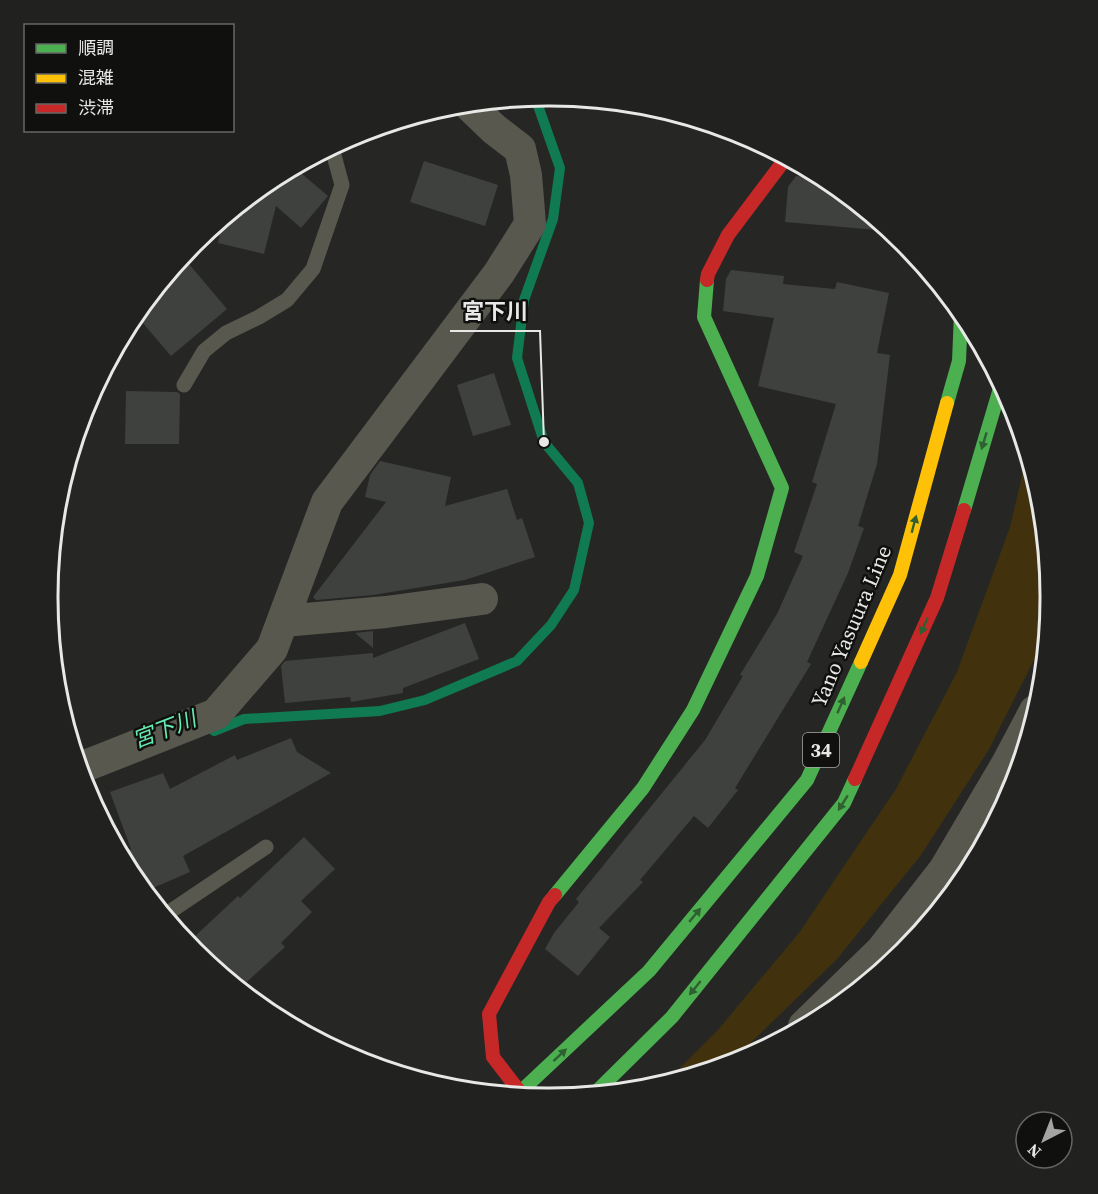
<svg xmlns="http://www.w3.org/2000/svg" width="1098" height="1194" viewBox="0 0 1098 1194" font-family="'Source Serif 4','Noto Sans JP',serif">
<style>
.green{fill:#41320d}
.lines{fill:none;stroke-linecap:round;stroke-linejoin:round}
.stream{stroke:#107a53;stroke-width:10}
.building{fill:#3f413f}
.lane{stroke:#59584f;stroke-width:15}
.street{stroke:#59584f;stroke-width:32}
.fast{stroke:#4caf50;stroke-width:14}
.slow{stroke:#ffc107;stroke-width:14}
.jam{stroke:#c62828;stroke-width:14}
.oneway{fill:#2e6030}
.labels{text-anchor:middle;dominant-baseline:central;stroke-width:5;stroke-linejoin:round;paint-order:stroke}
.shield{fill:#10110f;stroke:#a7a8a6;stroke-width:1.5}
.shield-label{font-size:20px;font-weight:bold;fill:#e8e9e6}
.street-label{font-size:21px;fill:#e8e9e6;stroke:#10110f}
.water-label{font-size:22px;font-style:italic;fill:#66ebb0;stroke:#10110f}
.rim{fill:none;stroke:#e8e9e6;stroke-width:3}
.leader{fill:none;stroke:#e8e9e6;stroke-width:2}
.callout-dot{fill:#e8e9e6;stroke:#10110f;stroke-width:2}
.callout-label{font-size:22px;text-anchor:middle;font-weight:bold;fill:#e8e9e6;stroke:#10110f;stroke-width:5;stroke-linejoin:round;paint-order:stroke}
</style>
<rect width="100%" height="100%" fill="#262725"/>
<path class="green" d="M1027 455 1040 500 1050 597 1046 636 988 751 921 855 837 959 730 1063 671 1081 669 1079 717 1031 799 933 896 789 957 672 1010 527Z"/>
<g class="lines">
<path class="stream" d="M214 731 244 719 380 711 425 700 517 661 551 625 574 590 589 523 578 483 544 442 517 358 524 300 553 219 560 168 535 97"/>
</g>
<path class="building" d="M424 161 498 185 485 226 410 202Z
M295 168 328 196 301 228 276 206 264 254 218 243 223 219 232 212 243 215 275 178Z
M796 176 823 178 828 181 889 231 785 222 788 187Z
M183 257 227 309 171 356 136 315Z
M731 270 784 276 783 284 835 289 837 282 889 293 877 353 890 355 877 464 858 526 864 528 848 573 807 662 811 664 735 788 738 790 708 828 694 816 640 880 643 882 599 928 610 937 578 976 545 949 554 933 579 902 576 899 705 740 743 676 740 675 777 614 803 556 794 552 817 484 812 482 836 404 758 386 774 318 723 311 726 279Z
M494 373 511 425 473 436 457 385Z
M126 391 177 392 180 394 179 444H125Z
M380 461 451 477 445 506 507 489 517 520 522 518 535 557 465 580 373 595 316 600 313 597 386 502 365 497 370 475Z
M465 623 479 659 403 688V693L351 702 350 697 285 703 281 666 285 661 373 653V658Z
M373 631V648L355 633Z
M291 738 297 752 331 773 183 856 190 872 146 891 140 885 126 852 131 849 110 792 163 773 170 789 235 755 237 760Z
M304 837 335 869 301 901 312 912 281 943 285 947 240 988 192 939 238 896 240 898Z"/>
<g class="lines">
<path class="lane" d="M184 385 204 351 226 333 259 317 287 300 313 269 342 185 332 148
M165 915 266 847"/>
<path class="street" d="M283 621 386 612 482 599
M80 768 216 714 272 649 327 502 499 273 530 224 526 175 520 149 494 129 468 104
M804 1026 881 951 945 869 1007 764 1035 711"/>
<path class="fast" d="M947 403 959 361 961 313
M964 510 1001 385
M555 895 643 788 693 710 757 576 782 488 704 317 707 280
M595 1093 672 1017 844 803 855 779
M517 1095 649 971 807 780 861 662"/>
<path class="slow" d="M861 662 900 575 947 403"/>
<path class="jam" d="M707 280 708 274 728 235 786 158
M855 779 937 598 964 510
M520 1092 493 1057 489 1014 549 902 555 895"/>
</g>
<defs><path id="oneway-solid" d="M-6-.8H1V-3.2L6.5 0L1 3.2V.8H-6Z" transform="scale(1.5)"/></defs>
<g class="oneway">
<use href="#oneway-solid" transform="translate(984 441) rotate(107)"/>
<use href="#oneway-solid" transform="translate(914 524) rotate(-75)"/>
<use href="#oneway-solid" transform="translate(924 626) rotate(114)"/>
<use href="#oneway-solid" transform="translate(841 705) rotate(-66)"/>
<use href="#oneway-solid" transform="translate(843 803) rotate(122)"/>
<use href="#oneway-solid" transform="translate(695 915) rotate(-50)"/>
<use href="#oneway-solid" transform="translate(695 988) rotate(129)"/>
<use href="#oneway-solid" transform="translate(560 1055) rotate(-43)"/>
</g>
<g class="labels">
<rect class="shield" x="803" y="733" width="36" height="34" rx="4.5"/>
<g class="shield-label">
<text x="821" y="750">34</text>
</g>
<g class="street-label">
<text transform="translate(851 626) rotate(-67)">Yano Yasuura Line</text>
</g>
<g class="water-label">
<text transform="translate(164 729) rotate(-21)">宮下川</text>
</g>
</g>
<path d="M0 0H1098V1194H0ZM548 106H550A490 490 0 0 1 1040 596V598A490 490 0 0 1 550 1088H548A490 490 0 0 1 58 598V596A490 490 0 0 1 548 106Z" fill="#212220" fill-rule="evenodd"/>
<path class="rim" d="M548 106H550A490 490 0 0 1 1040 596V598A490 490 0 0 1 550 1088H548A490 490 0 0 1 58 598V596A490 490 0 0 1 548 106Z"/>
<path class="leader" d="M544 442L540 331H450"/>
<circle class="callout-dot" cx="544" cy="442" r="6"/>
<g class="callout-label">
<text x="495" y="319">宮下川</text>
</g>
<rect x="24" y="24" width="210" height="108" fill="#10110f" stroke="#666765" stroke-width="1.5"/>
<rect x="36" y="44" width="30" height="9" fill="#4caf50" stroke="#666765" stroke-width="1.5"/>
<text x="78" y="54" font-size="18" fill="#e8e9e6">順調</text>
<rect x="36" y="74" width="30" height="9" fill="#ffc107" stroke="#666765" stroke-width="1.5"/>
<text x="78" y="84" font-size="18" fill="#e8e9e6">混雑</text>
<rect x="36" y="104" width="30" height="9" fill="#c62828" stroke="#666765" stroke-width="1.5"/>
<text x="78" y="114" font-size="18" fill="#e8e9e6">渋滞</text>
<g transform="translate(1044 1140) rotate(222)"><circle r="28" fill="#10110f" stroke="#666765" stroke-width="1.5"/>
<path d="M0-4.5L10 22L0 15L-10 22Z" fill="#a4a5a2"/>
<text y="-9" font-size="16" font-weight="bold" text-anchor="middle" fill="#e8e9e6">N</text>
</g>
</svg>
